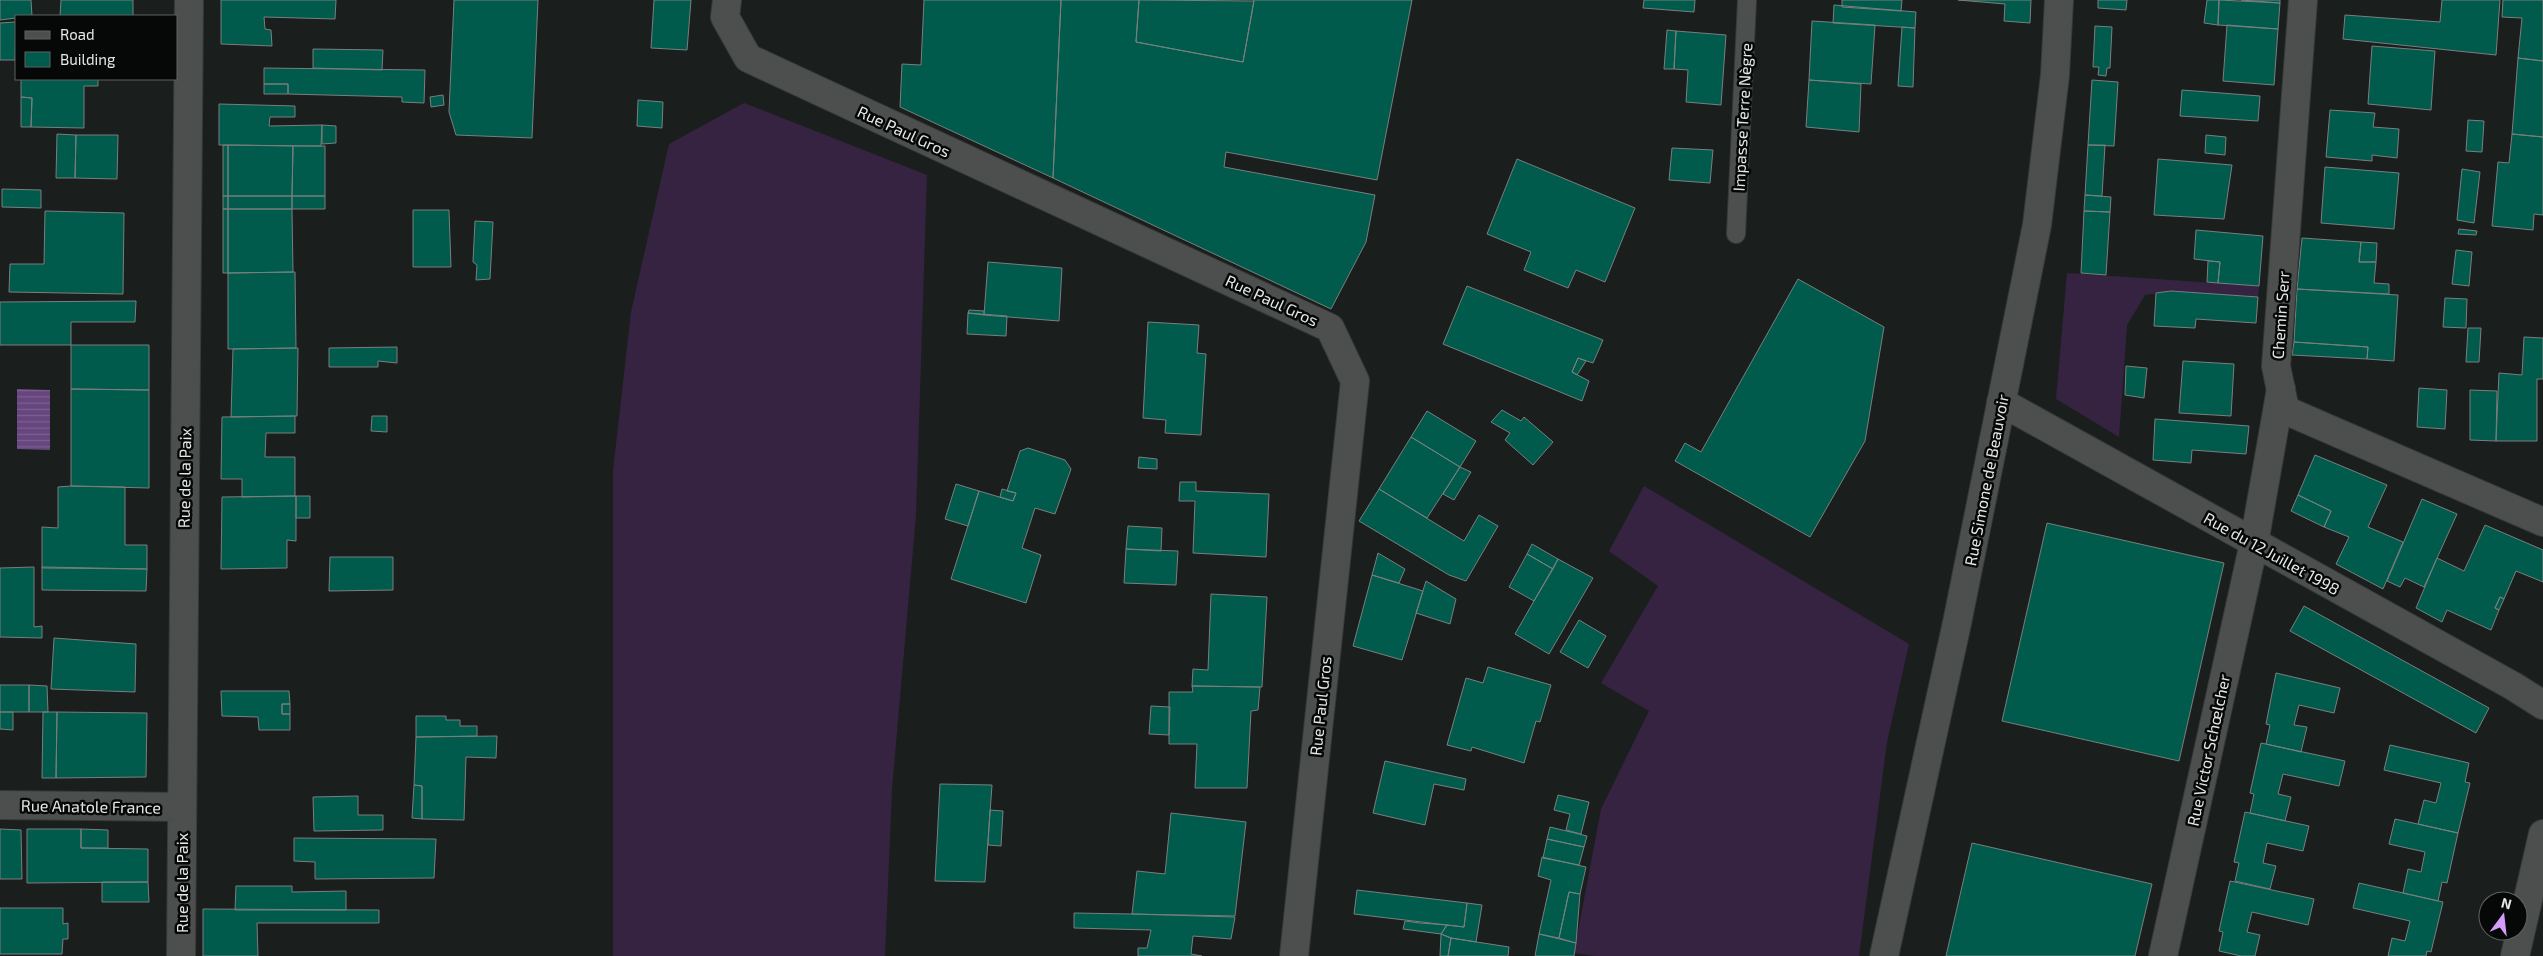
<svg xmlns="http://www.w3.org/2000/svg" width="2543" height="956" viewBox="0 0 2543 956" font-family="'Exo 2',sans-serif">
<style>
.grass{fill:#362342}
.water{fill:url(#water-rules)}
.building{fill:#005b4d;stroke:#797f7d}
.lines{fill:none;stroke-linecap:round;stroke-linejoin:round}
.service-casing{stroke:#363b39;stroke-width:20}
.pedestrian-casing{stroke:#363b39;stroke-width:30}
.minor-casing{stroke:#363b39;stroke-width:30}
.service{stroke:#4c4f4e;stroke-width:18}
.pedestrian{stroke:#4c4f4e;stroke-width:28}
.minor{stroke:#4c4f4e;stroke-width:28}
.labels{text-anchor:middle;dominant-baseline:central;stroke-width:5;stroke-linejoin:round;paint-order:stroke}
.street-label{font-size:16px;fill:#e4e8e7;stroke:#060808}
</style>
<defs>
<pattern id="water-rules" width="6" height="5" patternUnits="userSpaceOnUse" patternTransform="scale(1.25)"><rect width="6" height="5" fill="#67457e"/><path d="M0 2.5h6" fill="none" stroke="#7d6090"/></pattern>
</defs>
<rect width="100%" height="100%" fill="#1a1f1d"/>
<path class="grass" d="M744 103 927 175 916 515 892 789 885 956H613V471L631 312 669 144Z
M2067 273 2259 286 2258 297 2171 291 2145 295 2127 325 2119 437 2056 399Z
M1644 486 1909 644 1887 742 1859 956H1595L1574 953 1601 809 1649 711 1601 683 1658 586 1609 551Z"/>
<path class="water" d="M17 389 50 390V450L17 449Z"/>
<path class="building" d="M0 0H31L32 16 0 20Z
M61 0H133V16H60Z
M221 0H336L335 19 264 17 265 29 271 30 272 46 221 44Z
M454 0H538L532 138 456 135 449 112Z
M654 0H691L687 50 651 48Z
M924 0H1061L1053 178 900 107 902 64 921 65Z
M1061 0H1139L1136 42 1243 62 1254 0H1412L1377 180 1226 152 1224 167 1375 195 1366 242 1331 309 1053 178Z
M1139 0 1254 1 1243 62 1136 42Z
M1644 0H1695L1694 12 1643 8Z
M1842 0H1902L1901 11 1842 7Z
M1958 0H2031L2030 23 2004 21 2005 4Z
M2098 0H2127L2126 10 2098 8Z
M2207 0H2219L2218 25 2204 23Z
M2219 0 2280 3 2278 29 2218 25Z
M2241 0H2280V3Z
M2442 0H2500L2496 55 2343 39 2345 15 2440 22Z
M2503 0H2543V61L2518 58 2522 18 2502 17Z
M1834 5 1916 12 1915 28 1833 23Z
M1812 21 1875 25 1871 84 1809 80Z
M16 22 15 60H0V23Z
M2227 25 2278 29 2274 85 2223 81Z
M2095 26 2112 27 2110 68H2107L2106 76 2098 75 2099 67H2093Z
M1902 27 1915 28 1913 87 1898 86Z
M1667 30 1676 31 1674 69H1664Z
M1676 31 1726 35 1721 105 1686 102 1688 70 1674 69Z
M2372 46 2435 51 2431 110 2368 104Z
M313 49 383 50 382 70 313 68Z
M2518 58 2543 61V137L2512 134Z
M264 68 425 70 424 103 402 102V97L288 94V84H264Z
M21 79H98V86H84V128L31 127 32 98 21 97Z
M1809 80 1861 84 1859 132 1806 127Z
M2092 80 2118 82 2114 146 2088 145Z
M264 84H288V94H264Z
M2182 90 2260 96 2258 121 2180 116Z
M443 95 444 105 431 107 430 97Z
M21 97 32 98 31 127H21Z
M638 100 663 102 662 128 637 126Z
M219 104 295 106V117H270L269 126 322 125 321 146 219 145Z
M2330 110 2375 113 2373 127 2399 129 2397 158 2372 155V161L2326 157Z
M2468 120 2484 121 2482 152 2466 151Z
M322 125 336 126V143L322 144Z
M57 134 76 135 75 178H56Z
M2512 134 2543 137V215L2534 214 2533 230 2492 226 2498 162 2509 163Z
M76 135H118L117 179 75 178Z
M2206 135 2226 137 2225 155 2205 153Z
M223 145H228V196H223Z
M228 145 293 146 292 196H228Z
M2088 145H2105L2102 196 2085 195Z
M293 146H325V196H292Z
M1672 148 1713 150 1710 183 1669 180Z
M1517 159 1635 208 1605 282 1576 270 1568 288 1524 270 1531 252 1487 234Z
M2158 159 2232 165 2224 219 2154 215Z
M2325 167 2399 173 2394 229 2321 223Z
M2462 169 2480 172 2474 223 2457 220Z
M2 189 41 190V208L2 207Z
M2085 195 2111 197 2110 212 2084 211Z
M223 196H228V209H223Z
M228 196H292V209H228Z
M292 196H325V209H292Z
M223 209H228V273H223Z
M228 209H292L293 272 228 273Z
M413 210H449L451 267H413Z
M45 211 124 213 123 294 9 292 10 264H44Z
M2084 211 2110 212 2106 275 2081 273Z
M475 221 493 222 490 279 476 280 477 265 473 262Z
M2459 229 2477 231 2476 235 2458 234Z
M2196 230 2263 236 2259 286 2218 283 2220 262 2194 259Z
M2302 238 2361 242 2359 262H2376L2374 283 2389 284V294L2297 289Z
M2361 242 2377 243 2376 262H2359Z
M2456 250 2472 252 2469 286 2452 284Z
M2208 261 2220 262 2218 283 2207 282Z
M988 262 1062 268 1059 321 984 315Z
M295 272 296 348 228 349V273Z
M1798 279 1884 327 1865 441 1810 537 1675 461 1685 443 1701 452Z
M1467 286 1603 340 1593 363 1578 358 1572 372 1589 381 1582 401 1443 344Z
M2297 289 2398 295 2394 361 2367 359 2368 347 2294 342Z
M2171 291 2258 297 2256 323 2196 319 2195 328 2154 326 2156 293Z
M2445 298 2467 299 2466 328 2443 327Z
M136 301 135 322H71V345H0V302Z
M969 310 984 311V315L968 313Z
M968 313 1007 316 1006 336 967 334Z
M1148 322 1199 325 1197 353 1206 354 1201 435 1165 433 1166 420 1143 418Z
M2468 328H2481L2479 362H2466Z
M2524 337 2543 338V379H2537V441H2496L2499 373 2522 375Z
M2294 342 2368 347 2367 359 2292 355Z
M71 345H149V390L71 389Z
M397 347V363L378 361V367H329V348Z
M298 348 297 416 231 417 233 349Z
M1578 358 1586 361 1577 375 1572 372Z
M2183 361 2234 364 2231 416 2179 413Z
M2126 366 2147 368 2144 398 2125 395Z
M2419 388 2447 390 2445 429 2417 427Z
M71 389 149 390V488L71 486Z
M2470 390 2497 391 2496 441 2470 440Z
M1502 410 1521 421 1524 417 1553 442 1533 465 1505 440 1510 433 1491 422Z
M1427 411 1476 441 1460 467 1411 437Z
M295 416V433H266L265 457H295V496L242 497V479H221L222 417Z
M372 416H387V432L371 431Z
M2155 419 2249 426 2246 454 2192 450 2191 463 2153 460Z
M1411 437 1460 467 1427 518 1379 489Z
M1028 448 1065 460 1071 469 1055 514 1035 508 1022 548 1041 555 1026 603 951 579 979 491 1013 501 1016 493 1007 491 1020 451Z
M2315 455 2387 485 2368 527 2403 542 2383 589 2336 564 2349 537 2324 527 2331 511 2298 495Z
M1139 457 1157 459V469L1138 468Z
M1460 467 1471 472 1454 500 1443 494Z
M1180 482H1196V491L1269 494 1266 557 1193 553 1195 501H1179Z
M956 484 979 491 968 526 945 519Z
M71 486 125 487V545H147V569L42 568V527L58 528V487Z
M1002 489 1016 493 1013 501 1000 497Z
M1379 489 1464 541 1479 515 1498 526 1466 581 1449 575 1359 521Z
M2298 495 2331 511 2324 527 2291 511Z
M296 496V541L287 540V568L221 569 222 497Z
M296 496H310V518H296Z
M2422 499 2457 514 2424 587 2405 578 2400 587 2387 581Z
M2047 523 2224 563 2179 761 2002 721Z
M2485 525 2543 550V582L2516 571 2504 599 2500 597 2495 608 2499 610 2491 630 2447 610 2442 622 2416 608 2437 558 2464 571Z
M1128 526 1162 528 1161 551 1126 549Z
M1532 544 1558 559 1553 569 1527 554Z
M1126 549 1178 551 1176 585 1124 583Z
M1378 553 1405 569 1399 583 1372 575Z
M1527 554 1553 569 1534 601 1509 587Z
M330 557H393V590L329 591Z
M1558 559 1593 578 1549 654 1515 634Z
M34 567V627L42 626V638L0 637V568Z
M42 567 147 569 146 591 42 590Z
M1372 575 1423 591 1402 660 1353 646Z
M1426 581 1456 599 1450 624 1416 613Z
M1211 594 1267 597 1262 687 1192 686 1193 669 1208 670Z
M2500 597 2504 599 2499 610 2495 608Z
M2304 606 2489 708 2476 733 2290 631Z
M1579 620 1606 636 1588 668 1560 652Z
M54 638 136 644 135 692 51 689Z
M1488 667 1551 685 1540 722 1536 721 1524 763 1472 747 1471 751 1447 745 1466 678 1483 683Z
M2276 673 2340 688 2334 713 2299 705 2294 725 2307 727 2301 752 2266 744 2270 725 2266 724Z
M0 685H29V712H0Z
M29 685 47 686 48 712H29Z
M1192 686 1260 687 1258 710 1251 711 1247 788H1195L1197 744H1169V692H1193Z
M221 691H289L290 704H282V714H290V730H259L258 717 222 716Z
M282 704H290V714H282Z
M1151 706 1170 707 1169 735 1149 734Z
M0 712H13V730L0 729Z
M43 712H57L56 778H42Z
M57 712 147 713 146 777 56 778Z
M416 716H446V720H460V726H477V736L416 737Z
M497 736 496 758 466 757 464 820 422 819V786L414 785 416 737Z
M2261 743 2345 761 2339 786 2283 774 2278 794 2291 797 2285 821 2250 813 2254 794 2250 793Z
M2390 745 2469 763 2465 782 2470 783 2458 833 2418 824 2424 800 2436 803 2441 783 2384 770Z
M1385 761 1466 779 1464 790 1434 784 1425 825 1373 813Z
M940 784 992 785 985 882 935 881Z
M414 785 422 786V819L412 818Z
M1558 795 1589 802 1581 834 1566 830 1570 814 1554 810Z
M358 796V815H383V830L314 831 313 797Z
M990 810 1003 811 1001 846 988 845Z
M2245 812 2309 826 2303 851 2267 843 2263 863 2276 866 2270 889 2235 881 2239 863 2234 862Z
M1171 813 1246 822 1235 916 1132 914 1137 871 1165 874Z
M2395 819 2458 833 2447 883 2442 882 2438 901 2403 893 2408 869 2421 872 2425 852 2389 844Z
M1550 827 1587 836 1584 847 1547 839Z
M0 829 21 830 22 879H0Z
M27 829H81V848L148 849V882L27 883Z
M81 829 108 830V848H81Z
M294 838 436 839 434 878 315 879V862L294 861Z
M1547 839 1584 847 1579 865 1543 858Z
M1972 843 2152 884 2135 956H1946Z
M1542 857 1586 867 1580 894 1569 892 1559 938 1539 934 1551 880 1538 876Z
M2230 881 2314 899 2308 925 2252 912 2247 932 2260 935 2255 956H2241L2219 951 2223 932 2219 931Z
M102 882H148L149 902H102Z
M2359 883 2443 902 2431 952 2427 951 2426 956H2388L2392 938 2405 941 2410 921 2353 908Z
M236 886H292V892L346 891V910H235Z
M1357 890 1467 903 1464 927 1354 914Z
M1569 892 1580 894 1576 943 1559 938Z
M1467 903 1482 905 1476 942 1451 938 1441 934 1447 925 1464 927Z
M0 908H63V924L68 923V939H63L62 954H0Z
M203 909 379 910V923H257L258 956H203Z
M1074 913 1132 914 1235 917 1231 939 1193 936 1191 954 1202 956H1138V948H1147L1151 930 1074 928Z
M1405 921 1420 923 1447 925 1441 934 1403 929Z
M1441 934 1451 938 1448 956H1440Z
M1539 934 1576 943 1574 956H1535Z
M1451 938 1509 947 1508 956H1448Z"/>
<g class="lines">
<g class="service-casing">
<path id="service" d="M1736 234 1747 0"/>
</g>
<g class="pedestrian-casing">
<path id="pedestrian" d="M2254 543 2281 389"/>
</g>
<g class="minor-casing">
<path id="minor" d="M727 0 725 17 748 58 1330 328 1355 381 1294 956
M2303 0 2276 366 2285 410 2543 522
M2001 402 2513 686 2543 705
M0 805 182 807
M181 956 189 0
M1884 956 1957 623 2037 225 2055 75 2059 0
M2163 956 2254 543
M2515 956 2543 834"/>
</g>
<use href="#service" class="service"/>
<use href="#pedestrian" class="pedestrian"/>
<use href="#minor" class="minor"/>
</g>
<g class="labels">
<g class="street-label">
<text transform="translate(1742 117) rotate(-87)">Impasse Terre Nègre</text>
<text transform="translate(904 131) rotate(25)">Rue Paul Gros</text>
<text transform="translate(1272 300) rotate(25)">Rue Paul Gros</text>
<text transform="translate(2280 315) rotate(-86)">Chemin Serr</text>
<text transform="translate(184 478) rotate(-89)">Rue de la Paix</text>
<text transform="translate(1986 480) rotate(-79)">Rue Simone de Beauvoir</text>
<text transform="translate(2272 553) rotate(29)">Rue du 12 Juillet 1998</text>
<text transform="translate(1320 706) rotate(-84)">Rue Paul Gros</text>
<text transform="translate(2208 750) rotate(-78)">Rue Victor Schœlcher</text>
<text transform="translate(91 806) rotate(1)">Rue Anatole France</text>
<text transform="translate(181 883) rotate(-90)">Rue de la Paix</text>
</g>
</g>
<rect x="15" y="15" width="162" height="65" fill="#060808" stroke="#5f6261"/>
<rect x="25" y="31" width="25" height="8" fill="#4c4f4e" stroke="#5f6261"/>
<text x="60" y="40" font-size="15" fill="#e4e8e7">Road</text>
<rect x="25" y="52" width="25" height="15" fill="#005b4d" stroke="#5f6261"/>
<text x="60" y="65" font-size="15" fill="#e4e8e7">Building</text>
<g transform="translate(2503 916) rotate(15)"><circle r="24" fill="#060808" stroke="#5f6261"/>
<path d="M0-4L9 19L0 12L-9 19Z" fill="#d49cfb"/>
<text y="-8" font-size="14" font-weight="bold" text-anchor="middle" fill="#e4e8e7">N</text>
</g>
</svg>
